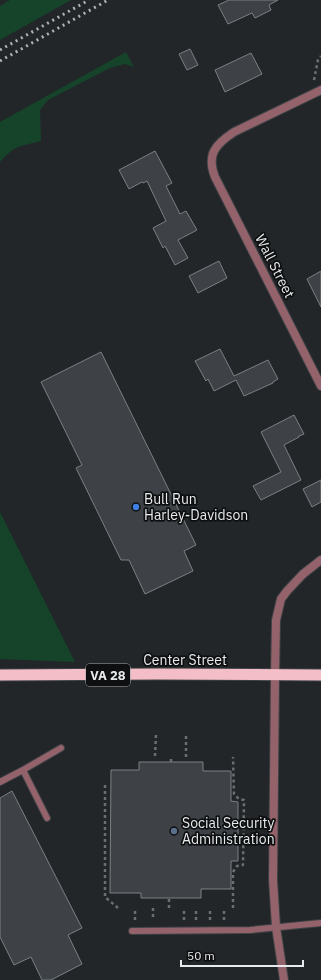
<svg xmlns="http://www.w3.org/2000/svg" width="321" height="980" viewBox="0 0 321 980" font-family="'IBM Plex Sans',sans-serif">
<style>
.green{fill:#16442b}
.building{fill:#3e4246;stroke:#7b8085}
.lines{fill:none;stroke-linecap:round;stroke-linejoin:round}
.service-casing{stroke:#3e4244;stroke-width:8}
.minor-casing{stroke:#3e4244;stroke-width:10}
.trunk-casing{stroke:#3e4244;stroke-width:13}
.path{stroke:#6b6f71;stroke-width:2.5;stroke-dasharray:3 3;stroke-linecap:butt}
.service{stroke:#93626b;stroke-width:6}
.minor{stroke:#93626b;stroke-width:8}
.trunk{stroke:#f4bec8;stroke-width:11}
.rail{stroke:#afb2b4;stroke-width:3;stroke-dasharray:2 4;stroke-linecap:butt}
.shop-dot{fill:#3f7fe0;stroke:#0d0f10;stroke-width:1.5}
.service-dot{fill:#5c6f8a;stroke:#0d0f10;stroke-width:1.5}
.labels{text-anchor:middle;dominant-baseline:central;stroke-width:3.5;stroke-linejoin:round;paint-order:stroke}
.shield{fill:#0d0f10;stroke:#a6a9ab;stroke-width:1}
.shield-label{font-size:13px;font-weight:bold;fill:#e8ebed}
.street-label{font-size:14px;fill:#e8ebed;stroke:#0d0f10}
.poi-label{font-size:14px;fill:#e8ebed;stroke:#0d0f10;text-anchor:start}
</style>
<rect width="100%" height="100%" fill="#222629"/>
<path class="green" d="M10 0H71L0 40V6Z
M126 52 134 67 125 64 110 68 48 100 40 110 41 141C19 147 16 144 0 162V122Z
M0 512 75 662 0 659Z"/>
<path class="building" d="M229 0H278L269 5 271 10 255 18 252 13 228 24 218 5Z
M190 49 198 65 187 70 179 54Z
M251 53 262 74 225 92 215 70Z
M155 151 172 183 166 186 180 214 186 211 197 230 178 240 188 258 175 265 165 246 163 248 153 228 166 221 147 181 143 183 142 182 129 189 119 170Z
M219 261 227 278 198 293 189 276Z
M321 271V307L307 279Z
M220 349 234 376 268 360 278 379 273 382V383L244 396 236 380 214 391 208 379 206 381 195 361Z
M101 352 196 545 184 551 193 571 145 594 129 560H121L76 468 82 465 41 382Z
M294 415 304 434 299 436V437L284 445 301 480 261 500 253 486 281 472 261 432Z
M321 480V502L312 507 303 489Z
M139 762H203V771H231V801L238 802V861H231V889H201V898H141V893H110L111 770H139Z
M12 791 82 928 68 935 82 964 51 980H42L31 957 14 965 0 937V798Z"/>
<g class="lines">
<g class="service-casing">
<path id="service" d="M0 782 23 770
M47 818 23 770 61 748
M132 931 250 930 321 923"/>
</g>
<g class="minor-casing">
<path id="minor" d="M321 90 234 132C216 144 206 154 215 177L321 386
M284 980 276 927 273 880 275 675 276 620 281 599 287 591 303 574 321 560"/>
</g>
<g class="trunk-casing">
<path id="trunk" d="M0 675 158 674 321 675"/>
</g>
<path class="path" d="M314 80 318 60 321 56
M155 756 156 734
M186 757V734
M171 762V757
M105 785V897L118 908
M153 908V920
M169 908V898
M233 908V872L237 866 243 865 244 800 239 799 234 794 233 757
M135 920V908
M184 920V908
M196 920V908
M210 920V908
M224 920V908"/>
<use href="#service" class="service"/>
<use href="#minor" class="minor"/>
<use href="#trunk" class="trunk"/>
<path class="rail" d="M0 50 89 0
M0 61 108 0"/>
</g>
<circle class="shop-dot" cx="136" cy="507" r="4"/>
<circle class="service-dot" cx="174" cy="831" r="4"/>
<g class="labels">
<rect class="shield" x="86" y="664" width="44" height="22" rx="3"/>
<g class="shield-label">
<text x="108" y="675">VA 28</text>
</g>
<g class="street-label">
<text transform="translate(275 266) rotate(63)">Wall Street</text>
<text x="185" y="660">Center Street</text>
</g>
<g class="poi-label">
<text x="144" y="499">Bull Run<tspan x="144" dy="16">Harley-Davidson</tspan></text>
<text x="182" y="823">Social Security<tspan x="182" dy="16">Administration</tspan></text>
</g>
</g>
<path d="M181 960v6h122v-6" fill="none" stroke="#e8ebed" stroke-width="2"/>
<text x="187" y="960" font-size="12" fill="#e8ebed" stroke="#0d0f10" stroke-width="3" paint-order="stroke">50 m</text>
</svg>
